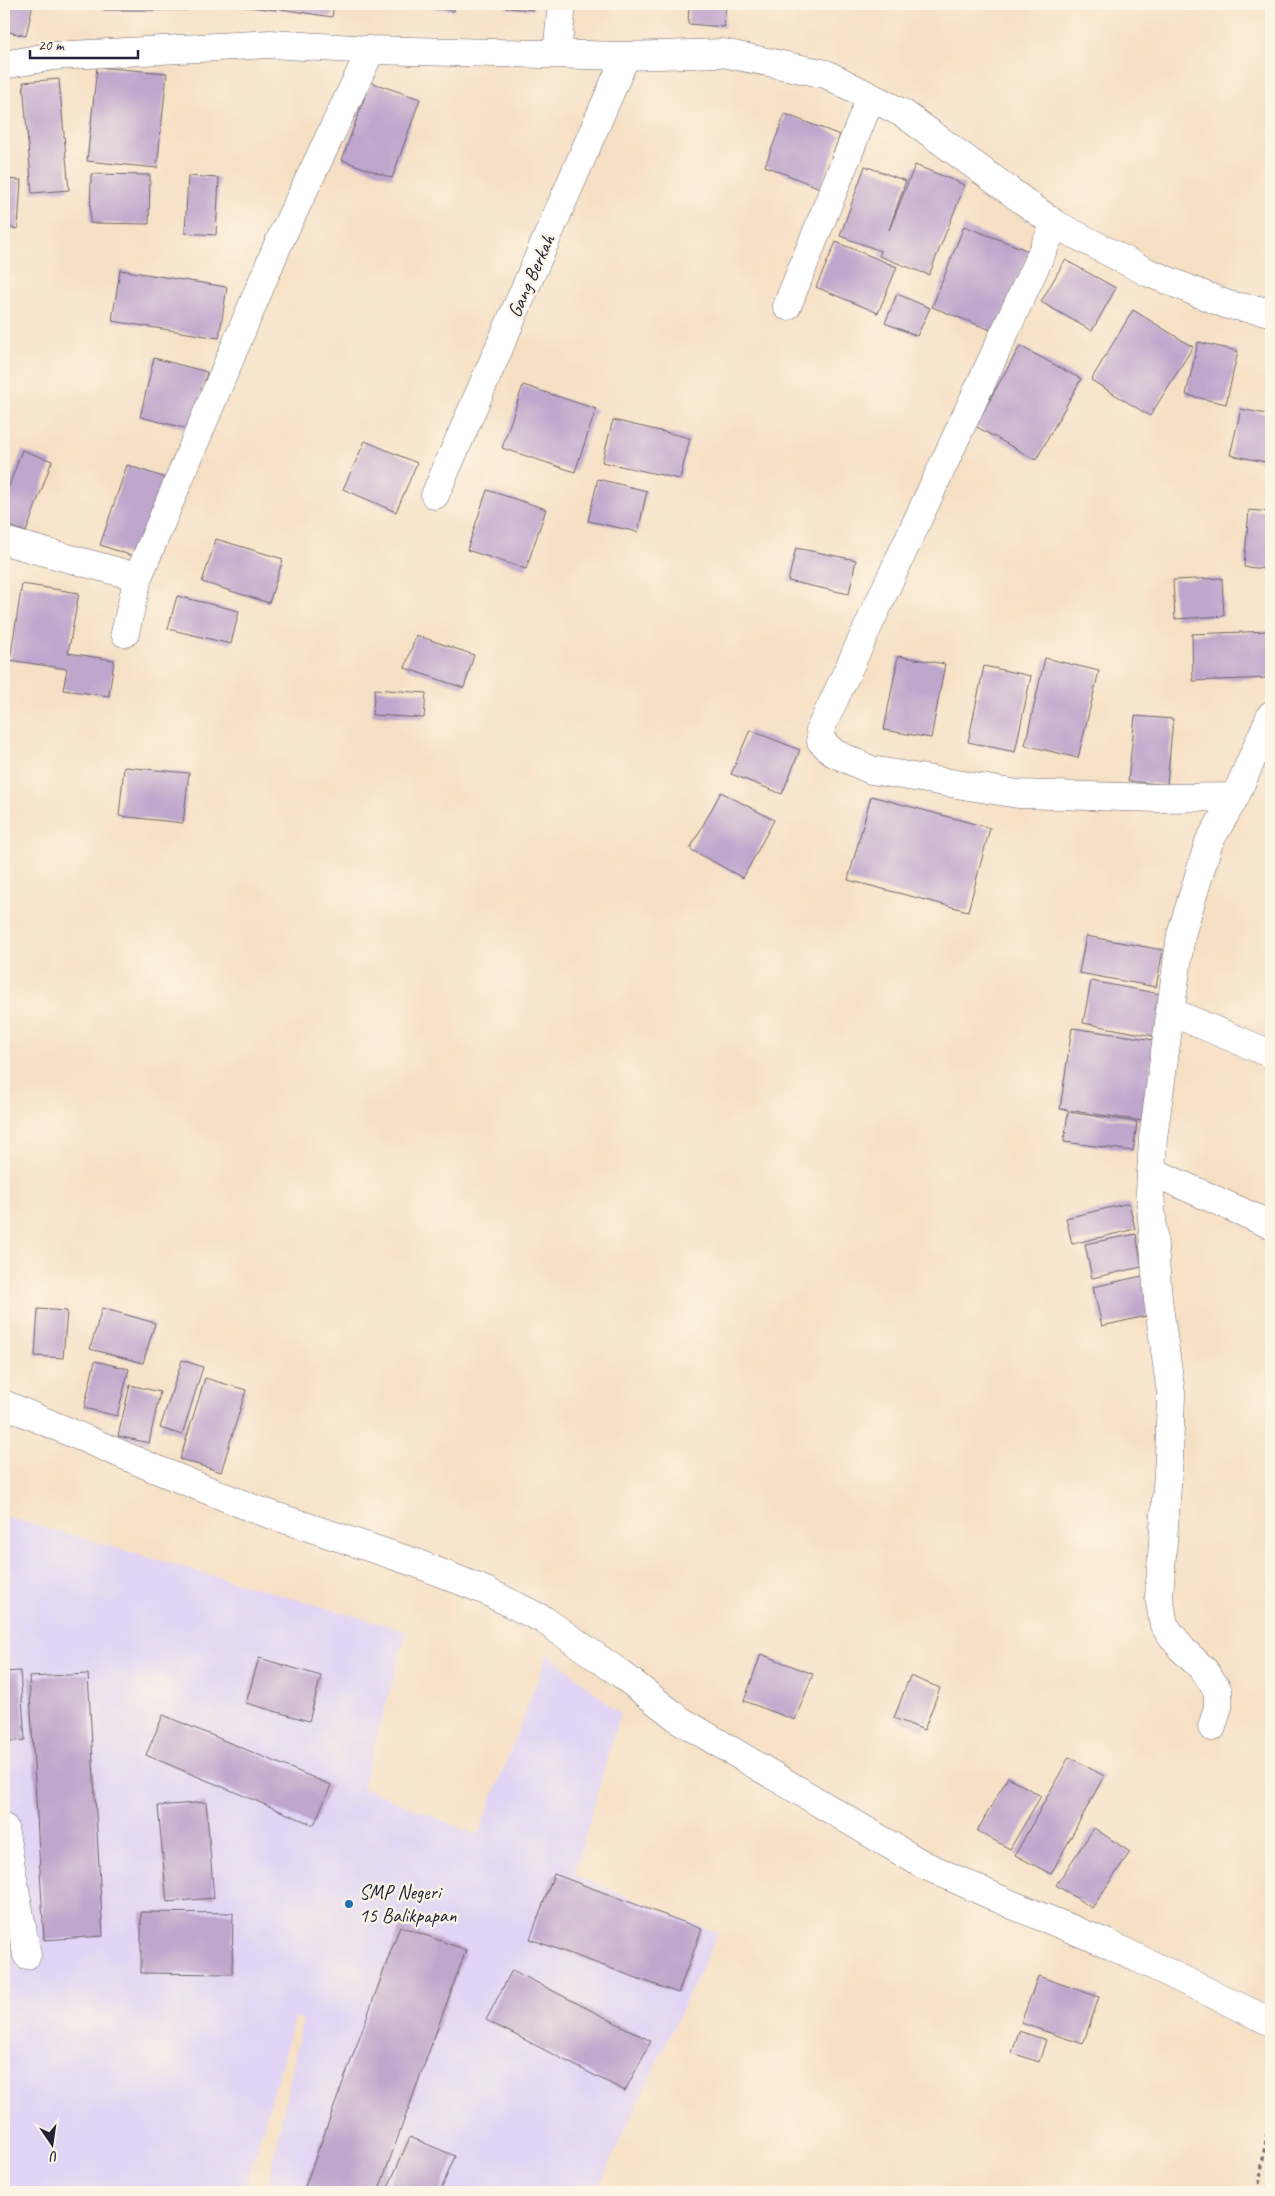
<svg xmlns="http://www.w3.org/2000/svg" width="1275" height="2196" viewBox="0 0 1275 2196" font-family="Caveat,sans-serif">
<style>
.built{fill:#e1d4f4}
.building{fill:#bea6cc}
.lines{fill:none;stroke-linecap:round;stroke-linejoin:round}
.minor-casing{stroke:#6c646b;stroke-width:29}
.path{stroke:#6c646b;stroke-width:3;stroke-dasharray:4 4;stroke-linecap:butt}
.minor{stroke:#fff;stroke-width:28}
.poi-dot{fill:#1f6fb2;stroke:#fcf5e5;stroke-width:2}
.labels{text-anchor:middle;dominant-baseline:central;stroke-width:4.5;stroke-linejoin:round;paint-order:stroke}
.street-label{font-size:20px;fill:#22223b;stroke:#fcf5e5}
.poi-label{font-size:20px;fill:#22223b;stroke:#fcf5e5;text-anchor:start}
</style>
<rect width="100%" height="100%" fill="#fcf5e5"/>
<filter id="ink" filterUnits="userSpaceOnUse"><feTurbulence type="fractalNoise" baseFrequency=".02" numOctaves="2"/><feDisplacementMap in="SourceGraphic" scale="10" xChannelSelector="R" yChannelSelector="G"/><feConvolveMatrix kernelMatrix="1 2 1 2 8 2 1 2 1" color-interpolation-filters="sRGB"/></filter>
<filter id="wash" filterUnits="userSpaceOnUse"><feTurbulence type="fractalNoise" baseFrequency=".0096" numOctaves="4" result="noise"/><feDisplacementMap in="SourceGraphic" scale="20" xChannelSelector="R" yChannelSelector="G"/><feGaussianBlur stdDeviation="1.12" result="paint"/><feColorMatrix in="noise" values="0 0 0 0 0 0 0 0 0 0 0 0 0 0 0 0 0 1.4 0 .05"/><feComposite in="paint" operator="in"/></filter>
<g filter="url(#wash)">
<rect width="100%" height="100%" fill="#f6e0c5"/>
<path class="built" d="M4 1516 407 1631 362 1787 478 1835 548 1653 620 1714 574 1875 718 1933 596 2192H266L303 2019 295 2017 244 2192H4Z"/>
<g id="blocks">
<path class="building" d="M4 4H33L26 36 4 31Z
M104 4H187V10H104Z
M239 4H276V10L238 6Z
M281 4H334L332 17 280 9Z
M408 4H455L454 11Z
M506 4H534L533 10 506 8Z
M689 4H726L724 27 688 24Z
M97 67 167 73 157 168 87 161Z
M59 79 69 190 32 193 23 82Z
M370 82 420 99 392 178 342 160Z
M785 114 840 135 820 188 765 166Z
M915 165 965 185 929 275 879 256 881 251 840 236 865 166 906 181 889 230Z
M91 174 150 175 149 224 90 223Z
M188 176 219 178 216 235 185 233Z
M4 179 21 180 18 229 4 227Z
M964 226 1029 251 996 332 932 307Z
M836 242 897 267 878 313 816 287Z
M1065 260 1116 288 1092 331 1041 302Z
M120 270 227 287 219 338 112 321Z
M897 294 930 308 917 336 885 323Z
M1133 310 1193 347 1150 416 1091 380Z
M1198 342 1238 351 1226 404 1186 395Z
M1020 346 1081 379 1036 460 975 426Z
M154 358 207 372 193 430 140 417Z
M523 385 596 409 575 472 502 448Z
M1241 409 1271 415V463L1230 455Z
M613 420 690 438 680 479 602 462Z
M365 441 417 463 396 512 343 489Z
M22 450 52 461 26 532 4 524V500Z
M127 465 166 478 139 558 100 545Z
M598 479 647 491 638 532 588 521Z
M487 490 546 509 526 569 467 550Z
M1249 510 1271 512V569L1244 567Z
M216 539 283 559 269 603 202 582Z
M796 548 856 560 849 594 788 581Z
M1222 578 1224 616 1175 619 1173 580Z
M22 584 79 593 68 653 114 660 109 696 63 690 67 669 10 660Z
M177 596 239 611 231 644 168 629Z
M1271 631V678L1193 681 1192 634Z
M416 635 474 655 464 688 405 668Z
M898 656 945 664 931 738 884 730Z
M1045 658 1099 671 1078 758 1025 745Z
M984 666 1031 676 1015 752 968 742Z
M375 689 426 693 424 718 372 715Z
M1135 716 1173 719 1167 785 1128 781Z
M750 730 800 750 782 794 731 774Z
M124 767 189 773 183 823 119 816Z
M721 792 774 820 743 878 690 849Z
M871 796 990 828 968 911 848 880Z
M1086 936 1163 950 1156 987 1079 973Z
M1091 981 1166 995 1158 1037 1083 1023Z
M1072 1028 1155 1040 1143 1121 1060 1109Z
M1068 1112 1137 1122 1133 1151 1064 1142Z
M1129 1203 1135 1229 1072 1244 1066 1218Z
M1136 1234 1142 1267 1092 1278 1085 1244Z
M1146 1275 1155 1314 1102 1326 1093 1287Z
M4 1306H8L5 1324H4Z
M102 1308 155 1323 143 1363 90 1349Z
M38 1309 67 1311 63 1358 35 1356Z
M182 1360 203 1367 182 1435 160 1428Z
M95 1361 129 1369 117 1416 84 1408Z
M205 1378 246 1390 221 1472 180 1459Z
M130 1385 160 1392 149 1443 118 1436Z
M761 1654 813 1674 795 1720 744 1701Z
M259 1658 321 1676 309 1721 246 1703Z
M20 1671 25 1740 4 1742V1672Z
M88 1674 103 1936 44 1940 29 1677Z
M910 1676 940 1688 924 1730 894 1718Z
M163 1715 331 1785 314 1825 146 1755Z
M1069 1757 1104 1776 1051 1874 1015 1855Z
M1008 1777 1041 1796 1010 1849 977 1831Z
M206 1802 214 1898 167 1902 158 1806Z
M1094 1828 1130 1852 1092 1908 1056 1885Z
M554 1874 702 1929 678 1993 530 1939Z
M141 1912 233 1913 232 1974 141 1973Z
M400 1926 466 1950 378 2192H303Z
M512 1970 651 2041 625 2091 486 2020Z
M1038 1976 1099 1997 1083 2044 1021 2023Z
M1019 2031 1046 2040 1039 2062 1012 2053Z
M410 2137 455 2156 440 2192H386Z"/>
</g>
</g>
<g filter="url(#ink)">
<use href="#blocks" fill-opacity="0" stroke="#6c646b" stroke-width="1"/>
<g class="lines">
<g class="minor-casing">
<path id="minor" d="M557 54 562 4
M4 65 53 56 270 44 371 50 626 56 723 53 826 74 904 114 1055 224 1147 272 1228 305 1271 312
M1055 224 820 730 821 741 834 753 871 770 1018 794 1158 798 1235 797
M787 306 871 97
M435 495 626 56
M4 541 138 577 279 242 371 50
M125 633 138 577
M1169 1011 1271 1054
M1151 1171 1271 1225
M4 1404 158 1470 257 1510 416 1563 486 1591 544 1620 621 1674 680 1720 922 1864 1015 1906 1106 1943 1271 2022
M1212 1727 1218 1707V1691L1205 1671 1182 1649 1164 1625 1159 1597 1169 1458 1171 1393 1158 1300 1150 1192 1153 1138 1181 935 1209 842 1235 797 1271 715
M4 1828 27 1955"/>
</g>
<path class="path" d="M1258 2192 1271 2105"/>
<use href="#minor" class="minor"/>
</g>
</g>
<circle class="poi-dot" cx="349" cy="1904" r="5"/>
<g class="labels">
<g class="street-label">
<text transform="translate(531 276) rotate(-66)">Gang Berkah</text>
</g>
<g class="poi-label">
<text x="359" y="1892">SMP Negeri<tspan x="359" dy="23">15 Balikpapan</tspan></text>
</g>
</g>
<rect width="1275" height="2196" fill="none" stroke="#fcf5e5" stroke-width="20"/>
<g transform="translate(52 2144) rotate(167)" stroke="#fcf5e5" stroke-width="4" paint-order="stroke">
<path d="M0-4L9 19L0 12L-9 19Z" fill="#22223b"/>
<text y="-8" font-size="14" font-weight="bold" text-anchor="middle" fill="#22223b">U</text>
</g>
<path d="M30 50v8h108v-8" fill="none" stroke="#22223b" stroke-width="2.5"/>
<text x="38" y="50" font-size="15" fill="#22223b" stroke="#fcf5e5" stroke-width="4" paint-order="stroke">20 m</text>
</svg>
